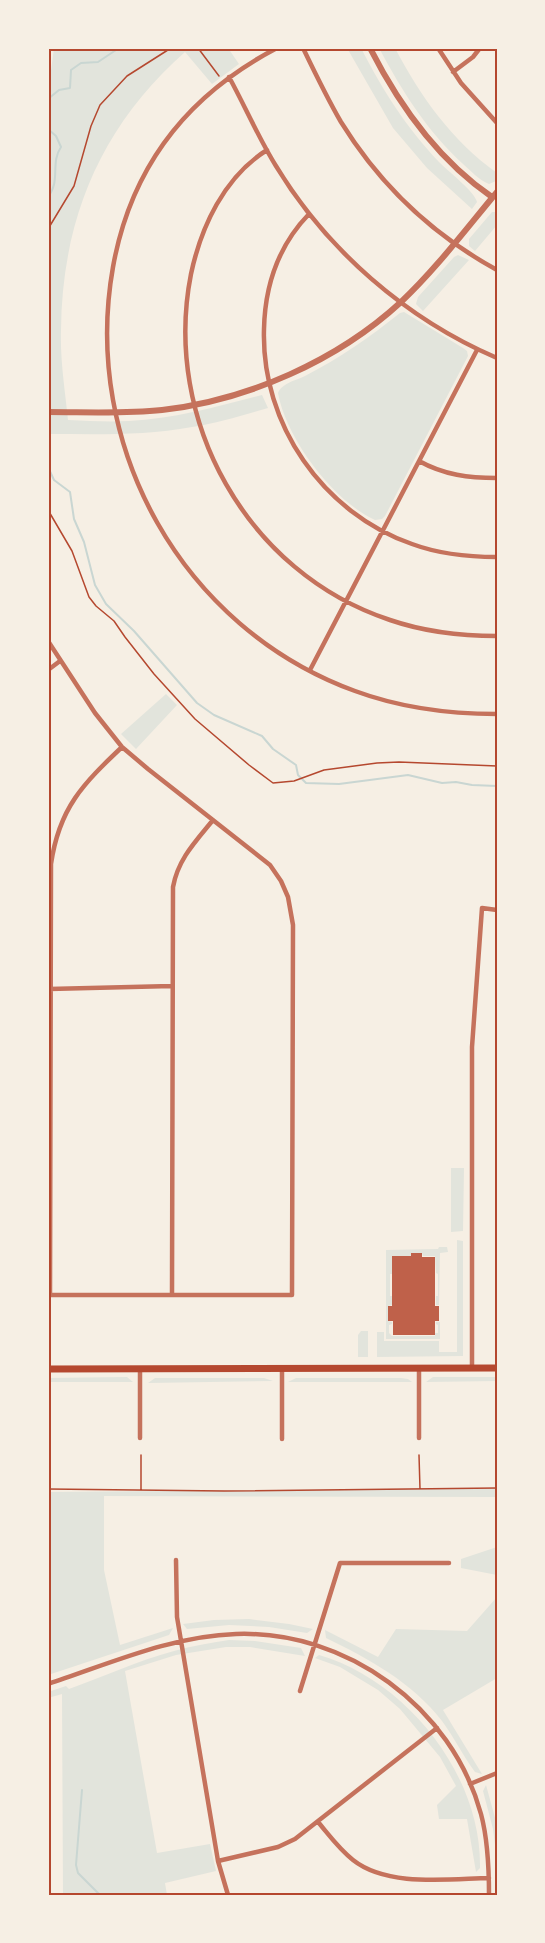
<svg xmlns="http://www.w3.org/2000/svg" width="545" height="1943" viewBox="0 0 545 1943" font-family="Helvetica,sans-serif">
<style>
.green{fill:#e2e4dc}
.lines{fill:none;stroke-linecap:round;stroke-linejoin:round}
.stream{stroke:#c9d6d2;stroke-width:2}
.building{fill:#bf614a}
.path{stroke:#b5482f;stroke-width:1.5}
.minor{stroke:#c5725c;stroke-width:4.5}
.tertiary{stroke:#c5725c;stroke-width:6}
.secondary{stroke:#b5482f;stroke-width:7}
.neatline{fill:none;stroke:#b5482f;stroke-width:2}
</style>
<rect width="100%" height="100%" fill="#f6efe4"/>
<path class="green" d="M54 48H228L239 64 212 84 185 52C102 125 62 218 61 330 60 360 65 390 68 420 89 421 109 422 129 421 174 419 219 406 262 395L268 408C243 415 218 423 192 427 145 436 96 434 48 434V79L50 78Z
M347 48H361C383 91 406 127 439 162 448 171 475 192 477 202L472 209 427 168 393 128Z
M379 48H395C420 96 452 141 497 173L496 181 489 184C479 180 471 171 463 164 427 131 402 91 379 48Z
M492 212H497V225L475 251 469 246V239Z
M458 255 469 260 423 311 416 304 418 297 454 257Z
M404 312 463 348 467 351 468 356 385 516 382 519 375 520C333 501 286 438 278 393 282 383 297 380 305 376 340 358 370 337 400 313Z
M166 694 177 705 136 749 121 734Z
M451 1168H464L463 1231 451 1232Z
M457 1240 463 1241V1356L377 1357V1332H384V1341H439V1352H457Z
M439 1247H447L448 1252 440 1253 439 1305H436V1296H438V1274L436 1273 435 1256H423L422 1253H411V1256H392V1274H390V1296H392V1305L388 1306V1321L392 1322V1324L389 1325V1333L392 1336H435V1333H438V1325L436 1324V1322H440V1339H386V1250L438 1249Z
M361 1331H368V1357H358V1335Z
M127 1377 133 1382H48V1378Z
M433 1377H497V1381L426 1382Z
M155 1378H264L273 1381 148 1383Z
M296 1378H401L408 1379 412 1382H288Z
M497 1488V1497L104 1496V1570L120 1645 173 1628 169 1635 48 1675V1492Z
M497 1547V1575L461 1568V1559Z
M497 1597V1678L443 1710 482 1774 475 1772C463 1756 454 1737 442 1721 412 1682 369 1659 326 1638L325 1630 378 1657 396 1629 467 1631Z
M249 1619 289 1624 313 1629 307 1633 269 1627 229 1625 187 1629 183 1624 214 1620Z
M229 1640 255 1641 301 1648 305 1656 250 1647H226L176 1655 125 1671 157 1853 210 1844 216 1871 165 1883 167 1895H63L62 1694 48 1698V1692L66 1686 69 1689C105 1676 137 1661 174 1651 192 1646 210 1643 229 1640Z
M319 1655C406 1680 482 1775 480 1868L476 1872 467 1819H439L437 1805 456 1786 440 1757 400 1709 378 1690 340 1667 315 1658Z
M486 1785 497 1825V1861L493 1829 483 1791Z"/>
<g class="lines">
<path class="stream" d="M48 99 59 90 70 88 71 70 81 63 98 62 119 48
M48 129 56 136 61 147C50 163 61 181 48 197
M48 467 54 480 70 492 74 519 84 542 95 585 106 604 134 631 197 703 214 715 262 736 273 749 296 765 298 775 306 783 339 784 408 775 442 783 456 782 472 785 497 786
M82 1790 76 1865 78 1873 100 1895"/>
</g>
<path class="building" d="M411 1253H422V1257H435V1306H439V1321H435V1335H393V1321H388V1306H392V1256H411Z"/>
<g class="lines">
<path class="path" d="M198 48 219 76
M48 229 74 186 91 126 100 105 127 76 171 48
M48 510 72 551 89 597 96 606 114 621 125 637 154 674 195 719 249 765 273 783 294 781 324 770 377 763 399 762 497 766
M141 1455V1489
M419 1455 420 1489
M48 1489 224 1491 497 1488"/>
<path class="minor" d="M277 48C187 95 131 166 113 267 81 446 182 628 355 691 401 708 448 714 497 714
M303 48C315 73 327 98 341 122 380 185 433 235 497 270
M438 48 461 83 497 123
M453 72 473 57 480 48
M229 77C245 106 258 137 276 166 327 250 406 319 497 358
M267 150C224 177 201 227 191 274 162 420 247 573 390 620 425 632 460 636 497 636
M309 214C278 246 265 285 264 329 261 424 323 513 412 544 439 554 468 557 497 557
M419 461C444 475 469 478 497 478
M48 641 95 713 122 747 148 769 270 865 281 881 288 897 293 925 292 1295H50L51 864C59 808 83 784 122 747
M48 670 60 661
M310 670 477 350
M49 989 172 986
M172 1295 173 887C178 859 196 841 213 820
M282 1368V1439
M472 1368V1047L482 908 497 910
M140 1369V1438
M419 1438V1368
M176 1560 177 1617 218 1861 228 1895
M48 1684C109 1664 171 1636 236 1634 346 1630 452 1707 481 1814 488 1840 489 1868 489 1895
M300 1691 340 1563H449
M470 1784 497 1773
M318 1822C329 1835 339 1849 353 1860 387 1887 447 1879 489 1878
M218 1861 278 1847 295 1839 437 1728"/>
<path class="tertiary" d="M370 48C400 107 438 160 492 197
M48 412C86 412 125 414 162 410 248 400 337 361 401 302 436 269 466 229 497 192"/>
<path class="secondary" d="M48 1369 497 1368"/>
</g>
<rect width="545" height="1943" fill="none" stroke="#f6efe4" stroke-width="99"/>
<rect x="50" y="50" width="446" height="1844" class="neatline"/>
</svg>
